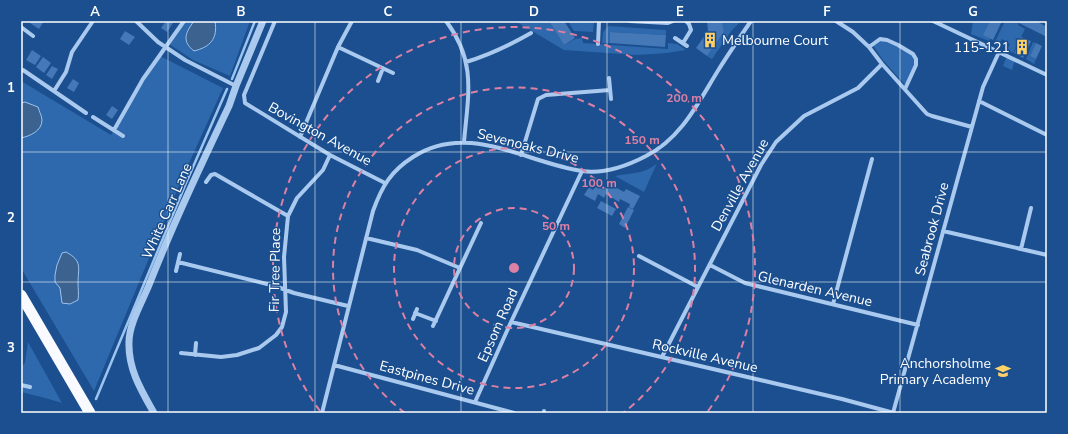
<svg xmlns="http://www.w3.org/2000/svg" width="1068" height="434" viewBox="0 0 1068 434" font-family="'Nunito Sans',sans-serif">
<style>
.green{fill:#2e69ad}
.water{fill:#3c6290;stroke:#9cc4f0}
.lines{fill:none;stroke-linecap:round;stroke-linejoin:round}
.stream{stroke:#9cc4f0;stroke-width:2.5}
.building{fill:#4478b7}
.minor{stroke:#a9c9ee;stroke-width:4}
.tertiary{stroke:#a9c9ee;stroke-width:7}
.trunk{stroke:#f8faff;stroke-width:11}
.grid{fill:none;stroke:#fff;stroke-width:1;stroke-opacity:0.55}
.ring{fill:none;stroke:#dd80a5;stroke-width:2;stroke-dasharray:7 5}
.labels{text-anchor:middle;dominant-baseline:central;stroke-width:3;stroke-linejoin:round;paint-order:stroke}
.poi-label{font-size:14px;fill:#fff;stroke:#1b4f8f;text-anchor:end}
.street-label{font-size:14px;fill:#fff;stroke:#1b4f8f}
.centre{fill:#dd80a5;stroke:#1b4f8f;stroke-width:2}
.ring-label{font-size:12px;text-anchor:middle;font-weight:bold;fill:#dd80a5;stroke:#1b4f8f;stroke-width:3;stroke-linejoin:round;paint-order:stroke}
.neatline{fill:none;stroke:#fff;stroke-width:1.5}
.grid-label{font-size:13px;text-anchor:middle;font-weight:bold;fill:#fff}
</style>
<rect width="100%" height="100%" fill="#1b4f8f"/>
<path class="green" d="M184 21H250L230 76 193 60 169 44Z
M515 21H549L564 45C570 42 574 38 582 38L583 43 668 49V43L677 44 686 50 667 53 636 55 564 50Z
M568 21H594L593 32 574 31Z
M722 21H741L732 30 712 59 707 56 724 32Z
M973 21H990V39L989 41 971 34Z
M1005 21H1020L1018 25 1025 29 1013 53 1007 50 1010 44 1002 39 998 46 994 44Z
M608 26 666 30V35L610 32V43H602L603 32Z
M880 39 913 54 916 65 906 86 883 60 872 44Z
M1033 42 1036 43 1030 56 1036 59 1034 64 1026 59Z
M160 56 223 88 181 181 94 391 21 268V81L111 135Z
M1007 56 1015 60 1012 70 1003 66Z
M657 163 644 192 615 176C630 173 646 174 657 163Z
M28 342 62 403 45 398 21 392V367L25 363Z"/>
<path class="water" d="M194 21H215C218 39 210 47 194 51 181 41 186 32 194 21Z
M25 102 38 107C39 111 42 116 42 120 42 131 30 136 21 138V103Z
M66 252C83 261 78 268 78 283 78 289 79 293 78 300L70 304 62 303 60 288 55 282V275L57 265 62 253Z"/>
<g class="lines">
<path class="stream" d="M232 79 255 21
M96 399 186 183 227 89"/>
</g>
<path class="building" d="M32 21H44L39 29 30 23Z
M166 21H170L173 23 167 32 161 28Z
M549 21H564L575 38 564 45Z
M707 21H722L724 32 707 56 696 48 708 31Z
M990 21H1002L993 40 983 35Z
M1020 21H1036L1047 27V37L1019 23Z
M125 31 135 37 129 45 120 39Z
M610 32 666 35 665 47 610 43Z
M1021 37 1031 41 1023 58 1014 53Z
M1036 43 1042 46 1036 59 1030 56Z
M32 50 41 56 35 65 26 60Z
M43 57 51 63 44 73 36 67Z
M52 66 58 69 52 79 46 75Z
M73 79 79 83 74 92 67 88Z
M112 106 118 110 112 119 106 115Z
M608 183 624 192 626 189 640 196 633 209 629 207 630 204 620 199 619 202 606 194 604 198 598 194 595 201 584 195 589 187 593 190 596 186 604 190Z
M601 201 616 209 612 216 597 208Z
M628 207 634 210 625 228 619 224Z"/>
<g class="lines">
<path class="minor" d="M136 21 158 42 185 60 236 86
M275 21 244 95 245 103 330 155 385 183
M446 21C477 62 468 95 464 142
M630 21 668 23 673 21
M836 21 853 32 869 47 882 64 927 114 932 116 972 127
M933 21 1047 75
M21 27 33 36
M675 38 687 46
M683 43 691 30 689 24 686 21
M598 44 599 21
M338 47 393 73
M869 47 880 39 887 40 898 45 913 54 916 59V65L905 89
M466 62C489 55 510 45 531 33
M23 70 86 113
M609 78 611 99
M378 81 383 68
M54 91 66 72 72 52 93 21
M979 101 1047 135
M93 117 123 136
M114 130 143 79 184 21
M300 137 338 47 352 21
M521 155 538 99 546 95 610 90
M206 182 211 175 215 174 288 216
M943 231 1047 255
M366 238 417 250 460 268
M1021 249 1031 208
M639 256 698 287
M178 262 275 286 294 293 348 306
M710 265 745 283 918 325
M176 271 180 254
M833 304 872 159
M415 313 436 321
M413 319 417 309
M511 322 842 399 894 413
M433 326 481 223
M181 353 221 357 237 355 259 348 276 335 282 327 286 312 284 257 288 216 297 198 323 170 330 155
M195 355 196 343
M662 357 761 165 776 142 804 116 858 88 882 64
M334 365 514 413
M21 385 30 387
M475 402 511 322 582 171
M322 413 373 211C382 186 391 171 413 157 468 121 526 163 582 171 604 174 627 166 646 156 682 138 699 101 719 69 729 53 740 37 751 21
M544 413V411
M893 413 983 87 999 52"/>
<path class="tertiary" d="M154 413C141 390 128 369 129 342 129 324 142 302 149 285 173 224 201 165 229 106L236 86 263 21"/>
<path class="trunk" d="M21 295 90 413"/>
</g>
<path class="grid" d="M168 21V413M315 21V413M461 21V413M607 21V413M753 21V413M900 21V413M21 152H1047M21 282H1047"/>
<g class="ring">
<circle cx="514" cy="268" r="60"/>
<circle cx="514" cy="268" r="120"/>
<path d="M405 413A181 181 0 1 1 623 413"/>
<path d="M320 411A241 241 0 1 1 708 411"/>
</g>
<defs>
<g id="building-bare" transform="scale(1.2)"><path d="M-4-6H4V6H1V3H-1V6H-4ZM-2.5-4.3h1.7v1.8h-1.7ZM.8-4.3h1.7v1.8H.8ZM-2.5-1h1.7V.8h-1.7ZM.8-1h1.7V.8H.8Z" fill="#ffd166" stroke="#1b4f8f" stroke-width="2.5" paint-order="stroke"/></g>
<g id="school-bare" transform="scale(1.2)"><path d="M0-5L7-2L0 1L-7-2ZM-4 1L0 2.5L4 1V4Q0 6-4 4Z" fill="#ffd166" stroke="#1b4f8f" stroke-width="2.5" paint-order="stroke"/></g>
</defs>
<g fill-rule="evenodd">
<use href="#building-bare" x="710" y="40"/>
<use href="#building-bare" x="1022" y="47"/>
<use href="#school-bare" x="1003" y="371"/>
</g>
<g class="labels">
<g class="poi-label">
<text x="722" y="40" text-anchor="start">Melbourne Court</text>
<text x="1010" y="47">115-121</text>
<text x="991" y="363">Anchorsholme<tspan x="991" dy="16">Primary Academy</tspan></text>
</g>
<g class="street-label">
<text transform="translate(320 134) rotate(29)">Bovington Avenue</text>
<text transform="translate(528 146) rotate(14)">Sevenoaks Drive</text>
<text transform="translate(740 185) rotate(-61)">Denville Avenue</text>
<text transform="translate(167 211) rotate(-66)">White Carr Lane</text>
<text transform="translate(932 229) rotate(-75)">Seabrook Drive</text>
<text transform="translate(275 270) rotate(-89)">Fir Tree Place</text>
<text transform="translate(815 289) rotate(13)">Glenarden Avenue</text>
<text transform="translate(498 325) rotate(-66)">Epsom Road</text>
<text transform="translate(705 356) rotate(13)">Rockville Avenue</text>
<text transform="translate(427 378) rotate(15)">Eastpines Drive</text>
</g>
</g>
<circle cx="514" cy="268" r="6" class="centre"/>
<g class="ring-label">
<text x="684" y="102">200 m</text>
<text x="642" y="144">150 m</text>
<text x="599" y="187">100 m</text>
<text x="556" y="230">50 m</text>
</g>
<rect width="1068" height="434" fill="none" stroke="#1b4f8f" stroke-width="44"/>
<rect x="22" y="22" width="1024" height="390" class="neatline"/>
<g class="grid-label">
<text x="95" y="16">A</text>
<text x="241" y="16">B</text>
<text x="388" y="16">C</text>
<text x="534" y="16">D</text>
<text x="680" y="16">E</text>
<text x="827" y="16">F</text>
<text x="973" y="16">G</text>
<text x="11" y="92">1</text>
<text x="11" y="222">2</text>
<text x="11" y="352">3</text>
</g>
</svg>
